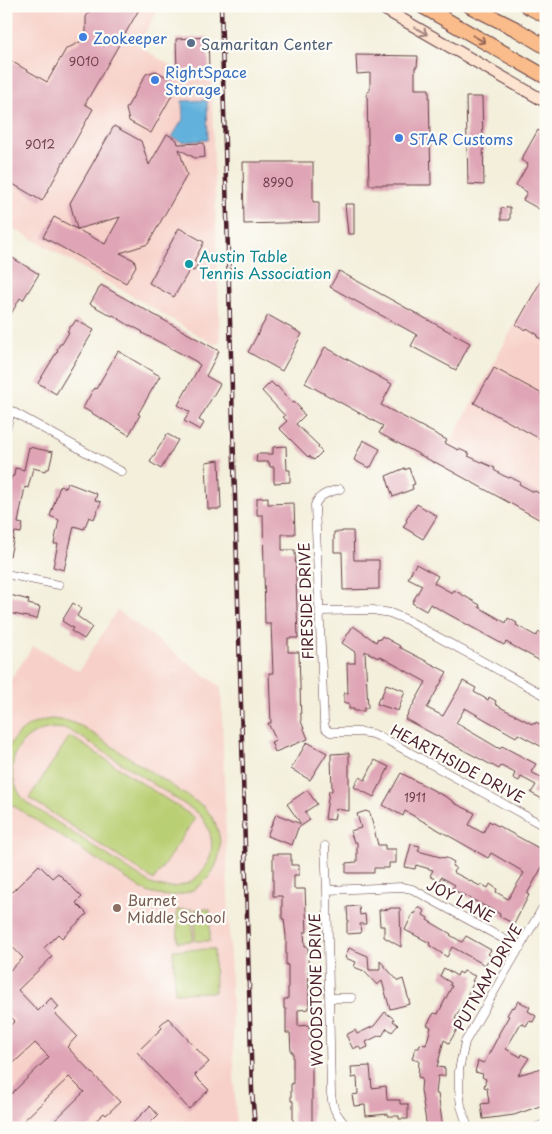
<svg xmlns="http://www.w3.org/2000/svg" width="552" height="1134" viewBox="0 0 552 1134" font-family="'Playpen Sans',sans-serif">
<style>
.built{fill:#f7d1c9}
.green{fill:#b9cf73;stroke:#82774f;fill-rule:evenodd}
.water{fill:#62b1dc;stroke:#566884}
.building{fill:#dfa5b6}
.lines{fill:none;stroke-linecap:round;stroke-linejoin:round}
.minor-casing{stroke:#633e45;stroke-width:9}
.secondary-casing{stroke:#633e45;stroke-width:13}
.motorway-casing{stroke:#633e45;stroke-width:16}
.minor{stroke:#fff;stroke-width:8}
.secondary{stroke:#fde4d0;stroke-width:11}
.motorway{stroke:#f9bc8a;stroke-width:14}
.rail-casing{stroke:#4a1f2b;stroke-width:4.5}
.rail{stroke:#fdfcf7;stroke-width:2.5;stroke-dasharray:8;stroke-linecap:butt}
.oneway{stroke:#a4827e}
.oneway2{stroke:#996656}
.shop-dot{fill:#3f7fe0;stroke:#fdfcf7;stroke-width:2}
.service-dot{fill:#5c6f8a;stroke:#fdfcf7;stroke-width:2}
.culture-dot{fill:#0f9aa8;stroke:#fdfcf7;stroke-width:2}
.education-dot{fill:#8d6e63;stroke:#fdfcf7;stroke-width:2}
.labels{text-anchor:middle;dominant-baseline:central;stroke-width:4.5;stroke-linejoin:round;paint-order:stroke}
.number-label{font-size:12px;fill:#6f404e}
.shop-label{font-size:15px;fill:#366cbe;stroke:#fdfcf7;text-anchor:start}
.service-label{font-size:15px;fill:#4e5e75;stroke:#fdfcf7;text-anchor:start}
.culture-label{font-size:15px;fill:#0d838f;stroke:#fdfcf7;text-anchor:start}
.street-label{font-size:15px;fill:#4a1f2b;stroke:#fdfcf7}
.education-label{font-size:15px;fill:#785e54;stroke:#fdfcf7;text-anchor:start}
</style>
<rect width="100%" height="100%" fill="#fdfcf7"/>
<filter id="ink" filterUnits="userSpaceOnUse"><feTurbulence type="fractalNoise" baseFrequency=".02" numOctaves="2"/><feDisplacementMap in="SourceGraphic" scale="10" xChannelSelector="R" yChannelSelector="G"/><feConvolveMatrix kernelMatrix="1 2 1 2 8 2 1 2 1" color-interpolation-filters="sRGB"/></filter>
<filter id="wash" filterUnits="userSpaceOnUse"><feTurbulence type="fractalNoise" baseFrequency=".0096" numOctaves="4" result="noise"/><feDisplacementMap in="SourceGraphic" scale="20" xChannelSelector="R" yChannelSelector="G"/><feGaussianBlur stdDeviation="1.12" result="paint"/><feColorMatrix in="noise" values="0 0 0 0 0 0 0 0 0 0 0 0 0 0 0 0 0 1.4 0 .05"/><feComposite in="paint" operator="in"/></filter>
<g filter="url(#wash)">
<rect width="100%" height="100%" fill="#f3efdb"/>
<path class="built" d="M6 6H160L138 46 183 73 211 72 220 342 215 345 134 297 6 224Z
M546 267V525L438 465Z
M117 610 221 687 236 1128H6V687L33 646 79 671Z"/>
<path class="green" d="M52 719 68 721 83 727 204 807C244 850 203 912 147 892L6 801 7 791 6 789V753C14 732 32 721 52 719ZM53 728 66 729 78 735 198 813C232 849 197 901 151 884L26 802C0 774 13 732 53 728Z
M70 736 195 818 154 880 29 798Z
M192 909 193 941 178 942 177 910Z
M195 909H210V941H195Z
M214 949 215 992 175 993 173 950Z"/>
<path class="water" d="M207 100 208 140 182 142 172 137 183 119 182 101Z"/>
<g id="blocks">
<path class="building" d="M93 6H141L85 104 93 109 42 201 6 180V58L47 82 66 49 80 42 86 32V17Z
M208 37 209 69 177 71 176 39Z
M356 55 418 56 417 67H415V89H429L431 185H369L367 92 370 91V73L357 74Z
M156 71 178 84 151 133 129 121 126 109 146 74Z
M466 97H482L484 185 468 184Z
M114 126 141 141 149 165 167 134 177 140 178 144 204 143 205 157 195 158 179 149 187 175 148 244 120 253 134 260 136 266 126 283 43 237 54 217 105 244 120 217 77 229 70 203Z
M538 130 546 135V202L541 210 523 200 527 192 516 185 528 164 521 160Z
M243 162H313V202H319V222L244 224Z
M345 204H354V234H348Z
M510 207V220H501V208Z
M179 228 204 242 194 261 198 264 194 271 190 269 174 297 149 283Z
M6 254 39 274 23 300 20 298 6 323Z
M339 271 470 343 456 370 411 346 417 335 330 287Z
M546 272V341L537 337 538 335 527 328 526 330 516 325Z
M101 285 219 351 206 376 220 384 199 420 204 423 200 430 184 421 190 412 178 405 200 365 197 363V362L142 333 143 332 130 325V326L113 315 112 316 90 304Z
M268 315 302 334 282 371 248 352Z
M76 320 94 330 56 394 38 383 58 350 57 349 60 344H62L69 332 67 331 71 326H72Z
M325 347 392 384 381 405 447 440 445 443 458 450 459 449 470 454 468 456 495 468 494 470 502 475 509 478 510 477 520 482 519 484 534 492 535 491 546 497V523L435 462V463L379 433 383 426 305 383Z
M118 351 160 376 138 414 140 415 129 435 83 408 94 388 96 389Z
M494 368 546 396V437L544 441 474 403Z
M271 382 276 387 277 386 292 403 294 402 301 409 299 410 305 415 296 424 319 446 318 448 322 452 314 460 309 456 308 457 279 428 287 421 283 417 285 416 262 391Z
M167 434 178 440 161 469 150 462Z
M363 440 380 449 371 467 370 466 369 468 354 460Z
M286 446 287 470H290V482L274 483V467H270L269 462H256L257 454H273V447Z
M29 447 53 452 49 469H46L45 471 33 468 28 488 25 487 18 523 23 524 21 533 15 532 10 556H6V493L12 476H14L15 468 24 470Z
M219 460 221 509H208L206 462Z
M405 468V470L409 468 411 474 415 484 412 485 413 489 393 497 386 476Z
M68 483 97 494 95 500 101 502 94 519 89 517 84 529 74 526 64 570 53 567 58 544H54L59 520 50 516 60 486 66 488Z
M268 497V504L294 503 295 534H282V550H295L298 638H288V652H299L301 721 308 739 275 752 271 742 276 740 268 723H271L269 673H273L271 624H265L263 515H257V498Z
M417 504 437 516 423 539 403 527 407 521 406 520 413 508 414 509Z
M342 531H353L354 560H379V589L343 590 342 552H334V532H342Z
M416 564 438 576 434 583 452 593 454 590 480 605 479 607 506 623 508 618 517 623 516 625 536 636 539 632 546 635V664L506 642 504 645 430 604 426 611 412 603 422 585 408 578Z
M6 594 29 600 28 604 40 607 37 619 9 613 10 607 6 606Z
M73 603 81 609 77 616 92 627 84 639 71 631 73 628 62 621Z
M353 626 376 642 378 638 380 640 382 636 400 646 399 647 447 672 427 708 443 716 463 681 476 688 474 692 488 700 489 697 496 701 495 704 500 707 532 724V723L535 724 536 722 546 728V749L518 734 516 737 465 708 456 723 500 749 502 746 536 764 531 772 546 780V801L531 793 536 785 521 777 519 781 513 778 515 773 501 766 499 769 405 719 426 682 379 656 378 658 365 651 368 708H364V711H354V709H349V703H344V693H348L347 663H355V652L342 643Z
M386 684 405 691 398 711 377 704 379 697 381 698Z
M307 742 327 753 310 780 291 769Z
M349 753V811L336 809 334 820 325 819 329 791H332L331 754Z
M375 760 389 767 374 797 354 787 359 777 365 780Z
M401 773 448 798 454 802V803L475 813 469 825 483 833 489 821 546 852V860L527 894 529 895 514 924 499 916 500 914 452 889 455 885 441 877 439 881 430 876 433 870 416 865 415 869 405 867 411 844 420 846 418 851 444 858 445 857 454 862 452 866 456 868 453 872 480 886 481 884 488 888 490 884 497 889 496 892 508 899 524 873 522 872V871L491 853 488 858 405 811 403 816 383 805Z
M307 790 317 804 305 812 310 820 298 828 292 845 267 836 276 814 301 824 287 804Z
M366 811 370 813 378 845H385V849H396V863H389V868H374V873H346V863L357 862V842H354L350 831 361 828 357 814Z
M273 854H291V865H299V875H294V889H305L307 932H304L305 946H307L308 950 309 1009 298 1010V1026L309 1025 312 1061V1127L293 1126V1101H291V1084H293V1052H291L290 1033H286V1009H284V999H288V965H286V936L284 919H282V896H273Z
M39 865 52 878 58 873 82 897 76 903 87 914 62 938 58 934 44 948 52 957 18 990 38 1011 51 998 59 1007 54 1012 77 1036 67 1047 120 1102 106 1115 104 1113 88 1128H47L84 1092 69 1077 16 1128H6V1099L49 1057 35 1043 6 1070V1029L15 1021 6 1012V974L23 958 6 940V888L11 893Z
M359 906 360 915 365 914 366 924H360L361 933 347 934V922H348L347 907Z
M418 907 425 911 423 915 428 918 427 920 451 934 450 935 462 942 466 936 491 950 488 954 491 956 485 965 452 947 447 957 429 945 430 943 405 930 413 913 415 914Z
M390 908H400L401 947 384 937V926H380L379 910 390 909Z
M349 948 368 956 369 970H380V961L398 981 403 979 410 1004 390 1009 382 981 377 985 364 971 354 967 356 962 345 958Z
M444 968 457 976 459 972 462 974 464 971 475 976 472 981 474 982 455 1019 459 1021 457 1025 459 1026 449 1043 444 1040 437 1067 445 1068V1076H438L436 1094H438L443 1128H427L421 1090 422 1078 418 1077 419 1061 412 1059 415 1048H419L420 1044 426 1045 431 1027 427 1025 434 1013 438 1014 452 986 450 985 451 983 440 976Z
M518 1001 530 1007 528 1011 536 1016 533 1022 529 1021 526 1026 521 1023 506 1049 521 1057 522 1054 529 1058 518 1075 542 1068 543 1069 546 1068V1104L514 1115 483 1119 481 1104 489 1103 487 1088 484 1087 486 1079 482 1077 483 1074 475 1072 478 1061 484 1063 499 1035H498L509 1016 507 1015 512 1007 514 1008Z
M385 1012 394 1019 393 1021 398 1025 392 1032 387 1028 382 1036 380 1035 366 1042 368 1047 361 1050 359 1046 353 1049 346 1035 355 1030 357 1034 374 1026Z
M168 1018 209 1062 195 1075V1076L209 1090 189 1109 137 1052 162 1028 160 1025Z
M370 1066 372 1088 386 1086 387 1100H400V1104H408V1119H399V1116H388V1114L366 1116 365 1105 354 1106 352 1095 358 1094 357 1077 352 1078 351 1067Z
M150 1106 158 1115 145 1128H128Z"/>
</g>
</g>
<g filter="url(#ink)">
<use href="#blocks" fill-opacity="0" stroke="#633e45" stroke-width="1"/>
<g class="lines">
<g class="minor-casing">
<path id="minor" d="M6 408 122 472
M6 429 11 411
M340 489C330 492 319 494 315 505L324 721 325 728 330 732H362L373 734 385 739 546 827
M6 574 59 585
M320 611 373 610 390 613 405 619 546 696
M325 846 327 890 331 1094C333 1111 337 1115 348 1128
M327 890 402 887 412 889 520 948
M329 998H352
M468 1128 461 1106 459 1088V1070L465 1042 546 902
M535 1128 546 1123"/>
</g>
<g class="secondary-casing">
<path id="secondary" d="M379 6 546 102"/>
</g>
<g class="motorway-casing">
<path id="motorway" d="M422 6 546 77
M470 6 516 29 546 47
M527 6 546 16"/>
</g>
<use href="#minor" class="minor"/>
<use href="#secondary" class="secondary"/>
<use href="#motorway" class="motorway"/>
<g class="rail-casing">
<path id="rail" d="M221 6 252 1091 255 1128"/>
</g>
<use href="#rail" class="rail"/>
</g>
<defs><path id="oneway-shaft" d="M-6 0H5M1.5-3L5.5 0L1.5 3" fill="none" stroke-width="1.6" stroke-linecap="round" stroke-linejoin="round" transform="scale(1.25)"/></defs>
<use class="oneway" href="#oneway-shaft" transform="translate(421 31) rotate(30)"/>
<use class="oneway2" href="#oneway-shaft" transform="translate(479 39) rotate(30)"/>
</g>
<g class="shop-dot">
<circle cx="83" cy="37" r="5"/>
<circle cx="155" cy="80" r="5"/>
<circle cx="399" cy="138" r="5"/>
</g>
<circle class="service-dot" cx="191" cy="43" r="5"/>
<circle class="culture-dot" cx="189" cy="264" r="5"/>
<circle class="education-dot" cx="117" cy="908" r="5"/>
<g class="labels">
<g class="number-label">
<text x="84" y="61">9010</text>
<text x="40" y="144">9012</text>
<text x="278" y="182">8990</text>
<text x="415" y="797">1911</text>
</g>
<g class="shop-label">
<text x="93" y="37">Zookeeper</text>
<text x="165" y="71">RightSpace<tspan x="165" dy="17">Storage</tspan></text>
<text x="409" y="138">STAR Customs</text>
</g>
<g class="service-label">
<text x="201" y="43">Samaritan Center</text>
</g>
<g class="culture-label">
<text x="199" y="255">Austin Table<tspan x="199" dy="17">Tennis Association</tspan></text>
</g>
<g class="street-label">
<text transform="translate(305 601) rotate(-92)">FIRESIDE DRIVE</text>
<text transform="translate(458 763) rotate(28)">HEARTHSIDE DRIVE</text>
<text transform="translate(461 900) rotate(28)">JOY LANE</text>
<text transform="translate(487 977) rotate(-60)">PUTNAM DRIVE</text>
<text transform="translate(315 990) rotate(-91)">WOODSTONE DRIVE</text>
</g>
<g class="education-label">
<text x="127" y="899">Burnet<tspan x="127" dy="17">Middle School</tspan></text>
</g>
</g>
<rect width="552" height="1134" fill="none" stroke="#fdfcf7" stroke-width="25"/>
</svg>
